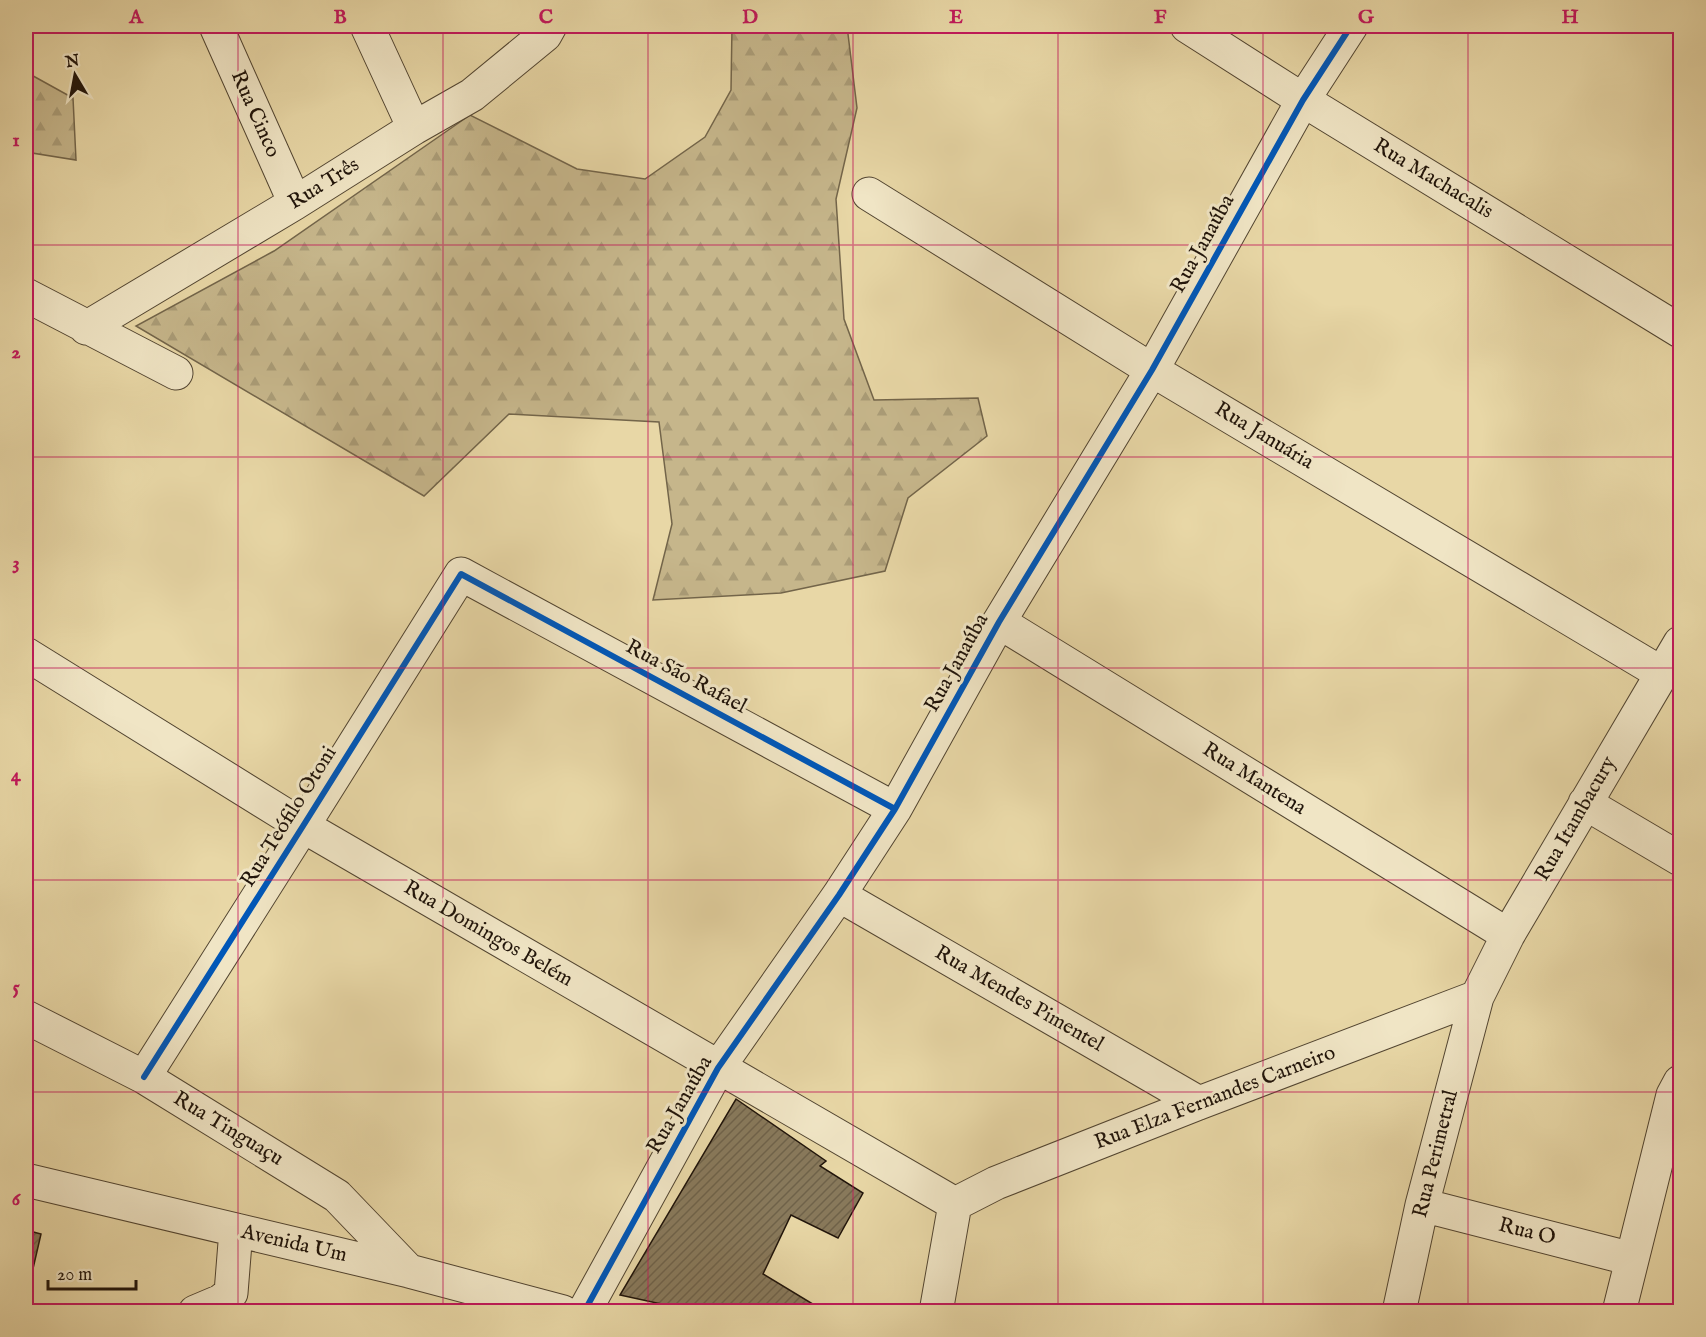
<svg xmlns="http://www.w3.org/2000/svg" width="1706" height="1337" viewBox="0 0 1706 1337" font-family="'IM FELL English',serif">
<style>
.forest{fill:url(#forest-firs);stroke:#73654a;stroke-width:1.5}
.building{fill:url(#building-hatch);stroke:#20140a;stroke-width:1.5}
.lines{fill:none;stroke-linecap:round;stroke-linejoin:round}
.minor-casing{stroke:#524531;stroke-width:35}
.minor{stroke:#f0e5c5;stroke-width:33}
.cycleway-casing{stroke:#f0e5c5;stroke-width:10}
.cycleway{stroke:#0057b8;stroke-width:6}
.grid{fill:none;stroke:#c2185b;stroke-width:1.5;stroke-opacity:0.55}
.labels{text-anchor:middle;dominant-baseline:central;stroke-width:6;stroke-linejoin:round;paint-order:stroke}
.street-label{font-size:21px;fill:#20140a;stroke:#f0e5c5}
.neatline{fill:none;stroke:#c2185b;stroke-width:2}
.grid-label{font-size:20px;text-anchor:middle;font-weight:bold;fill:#c2185b}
</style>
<defs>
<pattern id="forest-firs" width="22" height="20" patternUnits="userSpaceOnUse" patternTransform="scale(1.5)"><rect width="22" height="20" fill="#c6b68b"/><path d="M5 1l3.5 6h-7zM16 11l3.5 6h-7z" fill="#aa9c77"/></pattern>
<pattern id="building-hatch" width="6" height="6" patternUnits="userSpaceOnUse" patternTransform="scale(1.5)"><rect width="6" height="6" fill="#88795b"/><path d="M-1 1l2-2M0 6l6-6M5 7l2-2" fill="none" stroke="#6f6249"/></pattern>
</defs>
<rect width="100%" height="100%" fill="#e8d7a6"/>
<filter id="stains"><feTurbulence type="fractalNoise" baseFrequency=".00333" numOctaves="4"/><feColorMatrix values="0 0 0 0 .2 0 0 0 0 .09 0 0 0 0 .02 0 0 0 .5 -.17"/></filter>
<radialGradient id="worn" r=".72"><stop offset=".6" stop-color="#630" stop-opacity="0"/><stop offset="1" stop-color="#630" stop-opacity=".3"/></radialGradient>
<path class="forest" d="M732 26H847L857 108 836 199 844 319 874 400 978 398 987 436 908 498 885 571 781 593 653 600 672 524 659 422 509 414 424 496 136 326 274 251 470 115 577 169 645 179 705 137 731 90Z
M26 72 73 98 76 160 26 152Z"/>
<path class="building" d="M736 1099 826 1161 820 1166 863 1193 838 1238 791 1215 763 1274 826 1312H698L620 1295Z
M26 1230 41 1234 26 1299Z"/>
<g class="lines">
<g class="minor-casing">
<path id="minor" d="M216 26 295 203
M367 26 414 128
M1187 26 1303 100 1680 331
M869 194 1152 370 1661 673
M26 295 176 373
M86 328 295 203 414 128 472 95 545 35 550 26
M999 622 1508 935
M26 654 303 826 955 1204
M1585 803 1680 859
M839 895 1199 1103
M26 1017 144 1077 337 1196 409 1271
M144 1077 303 826 461 574 895 809
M26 1180 409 1271 563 1312
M955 1204 996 1183 1199 1103 1477 997
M1422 1205 1632 1259
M195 1312 221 1301 231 1293 236 1230
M584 1312 718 1068 839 895 895 809 999 622 1152 370 1303 100 1351 26
M936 1312 955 1204
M1399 1312 1422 1205 1477 997 1508 935 1680 643
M1619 1312 1673 1095 1680 1082"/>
</g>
<use href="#minor" class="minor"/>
<g class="cycleway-casing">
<path id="cycleway" d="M144 1077 303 826 461 574 895 809
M584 1312 718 1068 839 895 895 809 999 622 1152 370 1303 100 1351 26"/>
</g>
<use href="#cycleway" class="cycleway"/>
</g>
<path class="grid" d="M238 26V1312M443 26V1312M648 26V1312M853 26V1312M1058 26V1312M1263 26V1312M1468 26V1312M26 245H1680M26 457H1680M26 668H1680M26 880H1680M26 1092H1680"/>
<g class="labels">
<g class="street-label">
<text transform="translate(255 114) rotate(66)">Rua Cinco</text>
<text transform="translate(1433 179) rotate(31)">Rua Machacalis</text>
<text transform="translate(324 184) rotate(-32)">Rua Três</text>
<text transform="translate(1203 244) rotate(-61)">Rua Janaúba</text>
<text transform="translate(1264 436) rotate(31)">Rua Januária</text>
<text transform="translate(957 663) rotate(-61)">Rua Janaúba</text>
<text transform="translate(686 677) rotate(28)">Rua São Rafael</text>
<text transform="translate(1254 779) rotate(32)">Rua Mantena</text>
<text transform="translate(289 817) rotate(-58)">Rua Teófilo Otoni</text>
<text transform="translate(1576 819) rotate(-60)">Rua Itambacury</text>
<text transform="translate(488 934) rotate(30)">Rua Domingos Belém</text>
<text transform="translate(1019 999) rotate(30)">Rua Mendes Pimentel</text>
<text transform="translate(1215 1098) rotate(-21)">Rua Elza Fernandes Carneiro</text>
<text transform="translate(680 1105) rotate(-60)">Rua Janaúba</text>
<text transform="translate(228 1129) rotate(31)">Rua Tinguaçu</text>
<text transform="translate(1436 1154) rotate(-76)">Rua Perimetral</text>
<text transform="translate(1527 1232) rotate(14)">Rua O</text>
<text transform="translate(294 1244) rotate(13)">Avenida Um</text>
</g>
</g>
<rect width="1706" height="1337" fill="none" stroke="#e8d7a6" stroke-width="66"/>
<g transform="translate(75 75) rotate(350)" stroke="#f0e5c5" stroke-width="4.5" paint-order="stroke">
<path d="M0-4.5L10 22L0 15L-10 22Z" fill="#20140a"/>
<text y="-9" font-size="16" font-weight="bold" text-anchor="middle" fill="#20140a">N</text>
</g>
<path d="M48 1280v9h88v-9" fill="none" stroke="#20140a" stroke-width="3"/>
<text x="57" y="1280" font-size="18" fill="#20140a" stroke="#f0e5c5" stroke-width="4.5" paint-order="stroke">20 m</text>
<rect x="33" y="33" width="1640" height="1271" class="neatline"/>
<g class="grid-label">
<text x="136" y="23">A</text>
<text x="340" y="23">B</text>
<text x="546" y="23">C</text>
<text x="750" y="23">D</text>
<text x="956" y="23">E</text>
<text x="1160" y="23">F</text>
<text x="1366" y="23">G</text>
<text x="1570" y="23">H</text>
<text x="16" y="146">1</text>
<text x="16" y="358">2</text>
<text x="16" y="569">3</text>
<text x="16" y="781">4</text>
<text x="16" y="993">5</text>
<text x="16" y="1205">6</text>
</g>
<rect width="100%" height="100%" filter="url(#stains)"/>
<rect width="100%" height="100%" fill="url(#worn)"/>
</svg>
